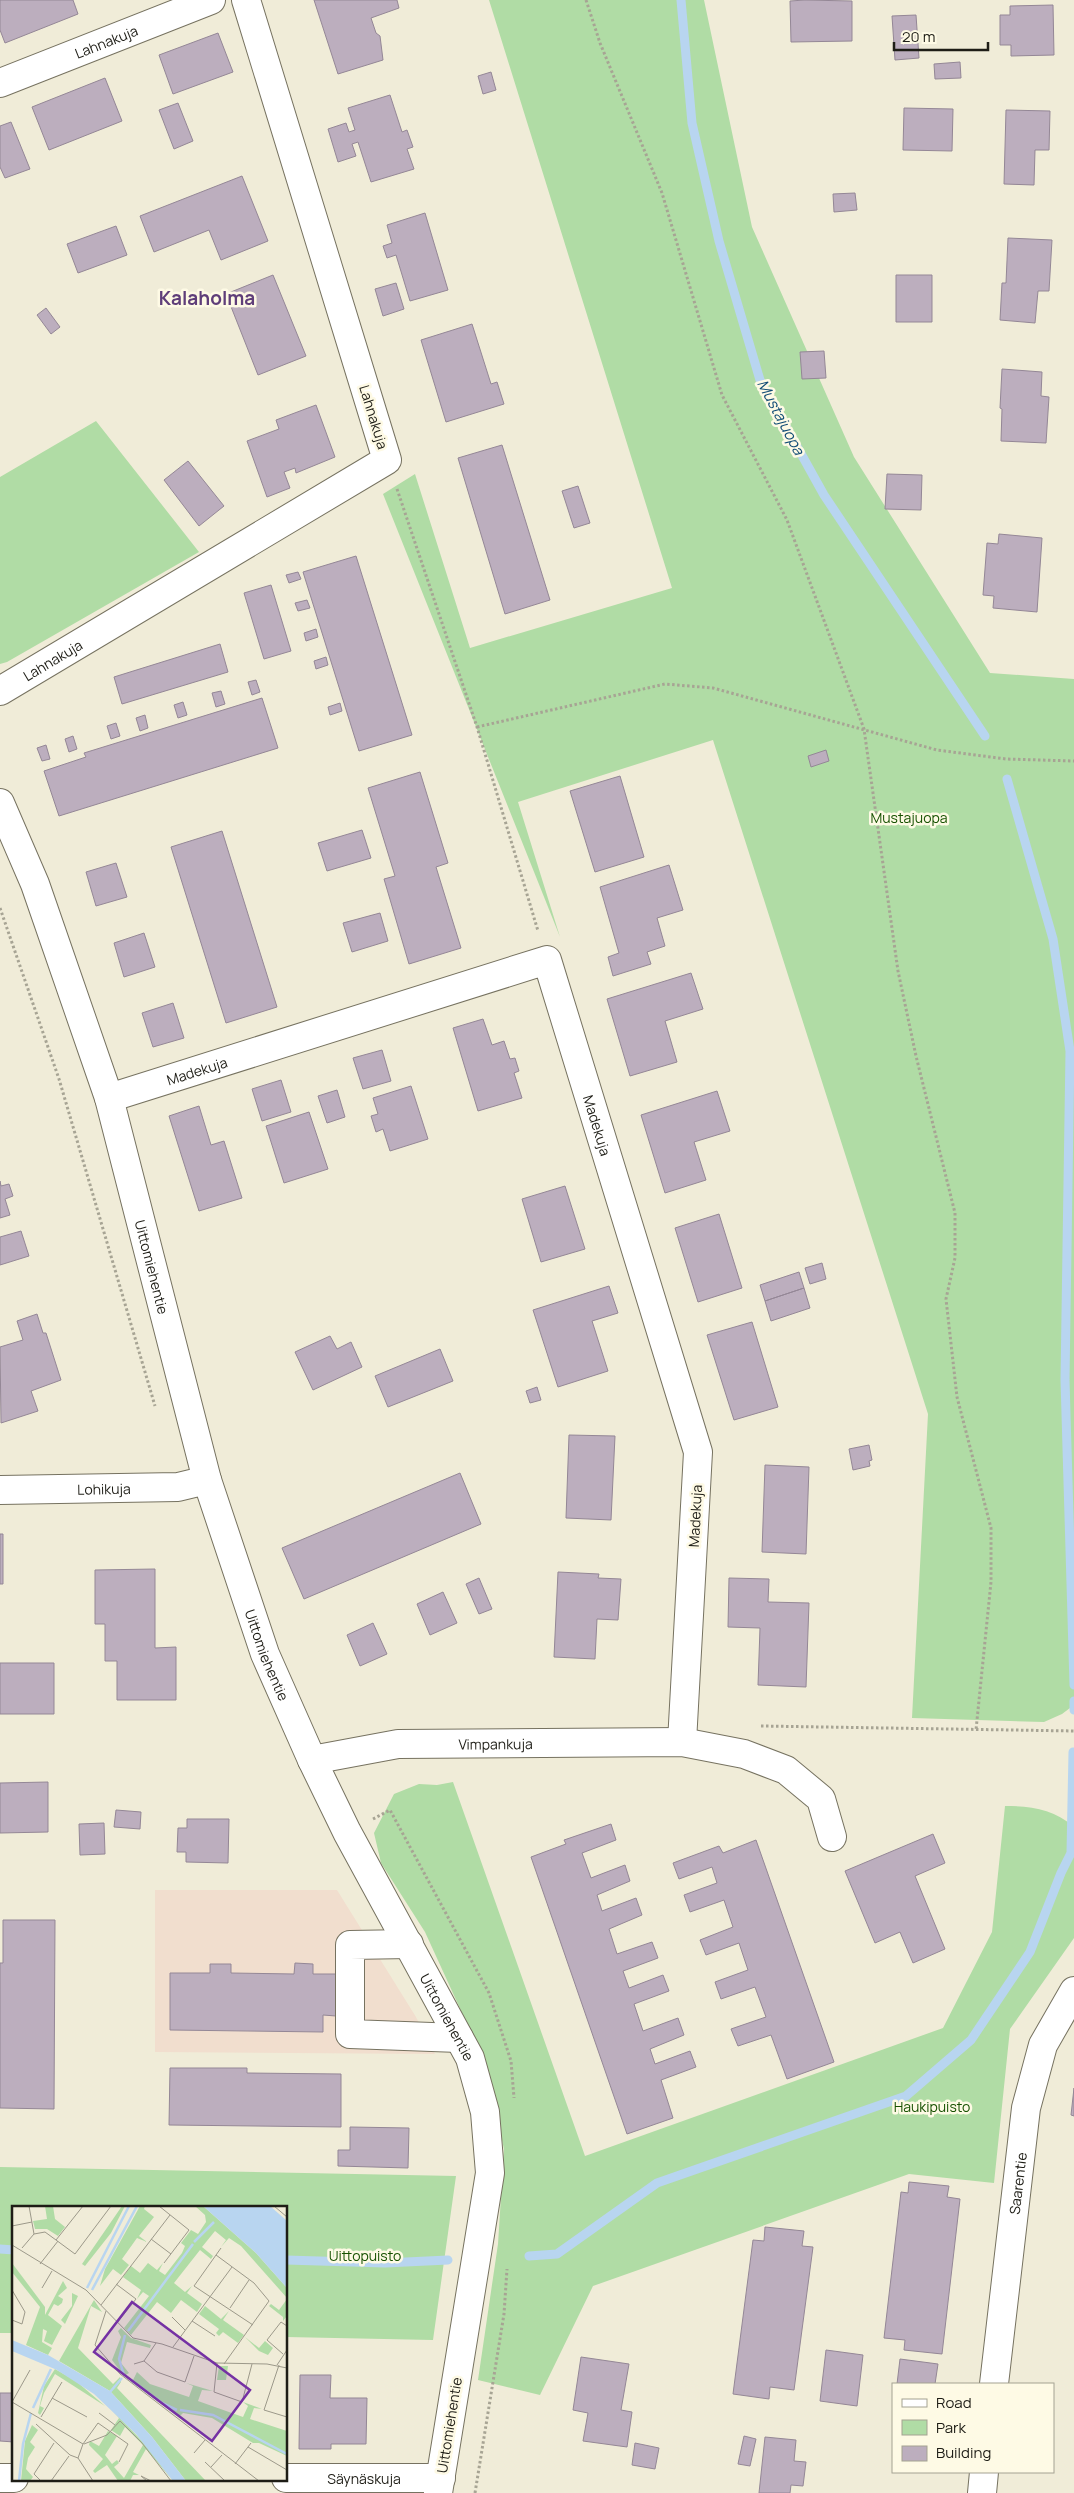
<svg xmlns="http://www.w3.org/2000/svg" width="1074" height="2493" viewBox="0 0 1074 2493" font-family="Manrope,sans-serif">
<style>
.commercial{fill:#f1dece}
.green{fill:#b0dca5}
.lines{fill:none;stroke-linecap:round;stroke-linejoin:round}
.stream{stroke:#b8d5f0;stroke-width:9}
.building{fill:#bcaebe;stroke:#948796}
.minor-casing{stroke:#767260;stroke-width:30}
.path{stroke:#a7a494;stroke-width:3;stroke-dasharray:2.5 2.5;stroke-linecap:butt}
.minor{stroke:#fff;stroke-width:28}
.labels{text-anchor:middle;dominant-baseline:central;stroke-width:5;stroke-linejoin:round;paint-order:stroke}
.street-label{font-size:14px;fill:#1e1d16;stroke:#fefae5}
.park-label{font-size:14px;fill:#165100;stroke:#fefae5}
.water-label{font-size:15px;font-style:italic;fill:#104b75;stroke:#fefae5}
.district-label{font-size:19px;font-weight:bold;fill:#5f3e79;stroke:#fefae5}
.inset-river{fill:none;stroke:#b8d5f0;stroke-width:2.5}
.inset-road{fill:none;stroke:#9c998a;stroke-width:1}
.view{fill:#7531a4;fill-opacity:0.15;stroke:#7531a4;stroke-width:2.5}
.inset-edge{fill:none;stroke:#1e1d16;stroke-width:2.5}
</style>
<rect width="100%" height="100%" fill="#f0ecd8"/>
<path class="commercial" d="M155 1890H337L416 2017 435 2054 155 2052Z"/>
<path class="green" d="M489 0H704L752 227 854 457 990 673 1074 679V1705L1062 1714 1044 1722 912 1718 928 1414 713 740 518 802 560 937 383 494 415 474 470 648 672 588Z
M96 421 199 552 7 662 0 664V477Z
M453 1782 585 2156 943 2028 992 1932 1005 1806C1031 1806 1054 1809 1074 1827V1938L1010 2029 994 2183 909 2174 593 2286 540 2395 478 2380 498 2244 504 2149 484 2061 425 1932 381 1863 374 1833 394 1794 419 1784 437 1785Z
M0 2167 456 2176 433 2340 286 2337V2207H14V2333H0Z"/>
<g class="lines">
<path class="stream" d="M681 0 692 123 719 241 760 380 824 495 985 736
M1007 779 1053 939 1070 1051 1065 1380 1074 1685
M1074 1710V1701
M1071 1853 1073 1752
M0 2249 14 2250
M529 2256 557 2254 657 2183 906 2096 971 2040 1030 1952 1061 1873 1071 1853H1074
M286 2260 385 2263 448 2260"/>
</g>
<path class="building" d="M0 0H73L78 14 5 43 0 30Z
M314 0H397L399 8 371 18 376 33 380 36 383 60 338 74Z
M805 0 852 1V41L791 42 790 1Z
M1053 5 1054 55 1011 56V45H1000V15H1010V6Z
M916 15 919 58 895 60 892 16Z
M218 33 233 72 173 94 159 55Z
M960 62 961 78 935 79 934 64Z
M491 72 496 90 483 94 478 76Z
M105 78 122 121 49 150 32 107Z
M390 95 402 132 407 130 413 147 407 149 414 169 371 182 358 142 352 144 356 156 338 162 328 129 346 123 349 132 355 130 348 108Z
M178 103 193 141 174 149 159 110Z
M904 108 953 109 952 151 903 150Z
M1006 110 1050 111 1049 150H1035L1034 185 1004 184Z
M11 122 30 169 5 178 0 167V126Z
M242 176 268 241 221 260 209 230 154 252 140 216Z
M855 193 857 210 834 212 833 194Z
M425 213 448 290 410 301 396 255 387 258 383 246 392 243 387 225Z
M116 226 127 255 78 273 67 244Z
M1008 238 1052 240 1049 291H1038L1035 323 1000 320 1002 283H1006Z
M273 275 306 356 258 375 226 294Z
M896 275H932V322H896Z
M396 283 404 309 383 316 375 289Z
M46 308 60 327 51 334 37 315Z
M472 324 491 384 497 382 504 404 446 422 421 340Z
M824 351 826 378 802 379 800 352Z
M1002 369 1042 372 1041 396 1049 397 1046 443 1001 441 1002 409 1000 408Z
M316 405 335 457 296 473 295 468 284 472 290 488 267 497 247 441 279 429 276 420Z
M502 445 550 600 505 614 458 458Z
M188 461 224 506 199 526 164 480Z
M887 474 922 475 921 510 885 509Z
M578 486 590 523 574 528 562 491Z
M999 534 1042 538 1037 612 993 608 994 596 983 595 987 543 998 544Z
M356 556 412 735 359 751 303 572Z
M298 572 301 579 289 583 286 575Z
M271 585 291 651 264 659 244 593Z
M307 600 310 608 298 611 295 603Z
M316 629 318 637 306 641 304 633Z
M220 644 228 672 122 704 114 677Z
M326 657 328 665 316 669 314 661Z
M256 680 260 692 252 695 248 682Z
M221 691 225 704 216 707 212 693Z
M262 698 278 748 59 816 44 771 86 757 84 753Z
M183 702 187 715 178 718 174 705Z
M340 703 342 711 330 715 328 707Z
M145 715 148 728 140 731 136 718Z
M116 723 120 736 111 739 107 726Z
M73 736 77 749 69 752 65 739Z
M46 745 50 759 42 761 37 748Z
M826 750 829 761 811 767 808 756Z
M420 772 448 863 436 867 461 948 409 964 384 879 395 876 368 788Z
M620 776 644 857 595 872 570 791Z
M362 830 371 858 327 871 318 843Z
M222 831 277 1007 226 1023 171 847Z
M116 863 127 897 96 906 86 872Z
M669 865 683 910 657 918 665 946 647 952 651 964 613 976 608 957 619 953 600 887Z
M380 913 388 941 352 952 343 923Z
M144 933 155 967 124 977 114 943Z
M691 973 703 1009 665 1021 677 1062 630 1076 607 999Z
M173 1003 184 1038 153 1047 142 1013Z
M483 1019 492 1045 504 1041 510 1059 515 1058 519 1071 514 1073 522 1098 478 1111 453 1028Z
M382 1050 391 1081 363 1089 353 1058Z
M281 1080 291 1112 262 1121 252 1089Z
M411 1086 428 1139 390 1151 383 1129 376 1132 371 1116 378 1114 373 1098Z
M337 1090 345 1117 327 1123 318 1096Z
M717 1091 730 1131 694 1142 706 1180 665 1193 641 1115Z
M199 1106 211 1145 224 1141 242 1198 199 1211 169 1116Z
M309 1112 328 1169 284 1183 266 1126Z
M0 1181 1 1186 9 1184 13 1196 5 1199 10 1215 0 1218Z
M565 1186 585 1249 541 1262 522 1199Z
M719 1214 742 1288 698 1302 675 1228Z
M21 1231 29 1256 0 1265V1237Z
M822 1263 826 1279 810 1284 805 1268Z
M799 1272 804 1288 765 1301 760 1285Z
M609 1286 618 1313 592 1321 608 1371 558 1387 533 1310Z
M804 1288 810 1308 771 1321 765 1301Z
M37 1314 43 1333H46L61 1380 31 1391 38 1411 1 1423 0 1347 23 1340 17 1321Z
M752 1322 778 1407 734 1420 707 1335Z
M330 1336 337 1349 351 1342 362 1367 313 1390 295 1352Z
M440 1349 453 1381 388 1407 375 1376Z
M537 1387 541 1400 530 1403 526 1391Z
M569 1435 615 1436 611 1520 566 1518Z
M869 1445 872 1460 869 1461 870 1466 853 1470 849 1449Z
M765 1465 809 1467 806 1554 762 1552Z
M460 1473 481 1524 304 1599 282 1548Z
M0 1534H3V1584H0Z
M155 1569V1648L176 1647V1700H117V1661H105V1624H95V1570Z
M558 1572 599 1574 598 1578 621 1579 618 1620 597 1619 595 1659 554 1657Z
M479 1578 492 1609 479 1614 466 1584Z
M729 1578 769 1579 768 1602 809 1603 806 1687 758 1685 760 1628 728 1627Z
M443 1592 457 1623 430 1635 417 1604Z
M373 1623 387 1654 360 1666 347 1635Z
M0 1663H54V1714H0Z
M48 1782V1832L0 1833V1783Z
M116 1810 141 1812 140 1829 114 1827Z
M187 1819H229L228 1863 186 1862V1852H177L178 1828H187Z
M104 1823 105 1854 80 1855 79 1824Z
M611 1824 616 1840 582 1853 591 1878 625 1865 630 1881 597 1895 602 1911 636 1898 642 1915 609 1929 617 1954 652 1942 658 1958 623 1971 629 1988 663 1975 669 1991 634 2004 643 2031 678 2018 684 2035 650 2049 655 2064 690 2051 696 2067 661 2080 673 2118 627 2134 531 1857 566 1844 564 1840Z
M933 1834 945 1863 915 1876 945 1949 913 1963 900 1932 875 1943 845 1871Z
M756 1840 834 2062 787 2079 771 2035 738 2046 731 2029 766 2017 755 1987 721 1999 715 1982 748 1970 739 1943 706 1955 700 1940 733 1927 724 1900 690 1912 684 1895 717 1883 712 1867 679 1879 673 1863 719 1846 723 1853Z
M3 1920H55L54 2109 0 2108V1963H3Z
M295 1963 313 1964V1974H336V2016L323 2015V2032L170 2030V1973H210V1964H231V1973L294 1974Z
M170 2068H247V2073L341 2074V2127L169 2125Z
M1074 2088V2116L1071 2115Z
M350 2127 409 2128 408 2168 338 2166V2150H350Z
M909 2182 949 2186 947 2197 960 2199 942 2354 904 2350 905 2340 884 2338 901 2192 908 2193Z
M765 2227 804 2231 802 2246 813 2247 794 2390 770 2387 769 2399 733 2394 753 2240 764 2241Z
M826 2350 863 2355 857 2406 820 2401Z
M581 2357 629 2364 621 2410 632 2412 627 2447 583 2441 588 2413 573 2410Z
M900 2359 938 2364 935 2384H897Z
M300 2375H331L330 2398H367L366 2444H331V2449H299Z
M0 2393H14V2442L0 2441Z
M744 2436 756 2439 750 2466 738 2464Z
M765 2437 796 2440 794 2461 806 2462 803 2486 791 2485 790 2493H759Z
M635 2443 659 2448 655 2469 632 2465Z"/>
<g class="lines">
<g class="minor-casing">
<g id="minor">
<path id="s1" d="M0 83 211 0"/>
<path id="s2" d="M0 691 387 460 246 0"/>
<path id="s3" d="M0 803 35 884 109 1098 207 1480 265 1654 312 1760 347 1832 470 2058 485 2112 490 2173 438 2493"/>
<path id="s4" d="M109 1098 547 960 698 1452 682 1742"/>
<path id="s5" d="M0 1490 178 1487 207 1480"/>
<path id="s6" d="M312 1760 398 1744 682 1742 744 1754 786 1770 821 1799 832 1837"/>
<path d="M409 1944 350 1945V2034L459 2038"/>
<path id="s7" d="M994 2384 1026 2108 1043 2045 1074 1991"/>
<path d="M0 2478H14"/>
<path id="s8" d="M286 2478H441"/>
<path d="M982 2493 984 2472"/>
</g>
</g>
<path class="path" d="M586 0 600 43 662 193 722 395 787 520 864 729 898 971 916 1056 955 1213V1258L946 1299 957 1397 991 1528V1582L976 1730
M397 489 477 727 538 931
M477 727 665 684 713 688 937 750 1006 759 1074 761
M0 908 59 1079 155 1406
M761 1726 1074 1731
M373 1819 390 1810 489 1993 511 2061 514 2098
M475 2493 504 2314 507 2269"/>
<use href="#minor" class="minor"/>
</g>
<g class="labels">
<g class="street-label">
<text stroke="none"><textPath href="#s1" startOffset="114">Lahnakuja</textPath></text>
<text transform="translate(374 417) rotate(73)">Lahnakuja</text>
<text stroke="none"><textPath href="#s2" startOffset="61">Lahnakuja</textPath></text>
<text stroke="none"><textPath href="#s4" startOffset="92">Madekuja</textPath></text>
<text stroke="none"><textPath href="#s4" startOffset="632">Madekuja</textPath></text>
<text stroke="none"><textPath href="#s3" startOffset="489">Uittomiehentie</textPath></text>
<text stroke="none"><textPath href="#s5" startOffset="104">Lohikuja</textPath></text>
<text transform="translate(695 1516) rotate(-87)">Madekuja</text>
<text stroke="none"><textPath href="#s3" startOffset="894">Uittomiehentie</textPath></text>
<text stroke="none"><textPath href="#s6" startOffset="185">Vimpankuja</textPath></text>
<text stroke="none"><textPath href="#s3" startOffset="1299">Uittomiehentie</textPath></text>
<text stroke="none"><textPath href="#s7" startOffset="202">Saarentie</textPath></text>
<text transform="translate(449 2425) rotate(-81)">Uittomiehentie</text>
<text stroke="none"><textPath href="#s8" startOffset="78">Säynäskuja</textPath></text>
</g>
<g class="park-label">
<text x="909" y="817">Mustajuopa</text>
<text x="932" y="2106">Haukipuisto</text>
<text x="365" y="2255">Uittopuisto</text>
</g>
<g class="water-label">
<text transform="translate(781 417) rotate(62)">Mustajuopa</text>
</g>
<g class="district-label">
<text x="207" y="298">Kalaholma</text>
</g>
</g>
<g transform="translate(12 2206)">
<rect width="275" height="275" fill="#f0ecd8"/>
<path d="M33 0H41L43 13 53 21 46 30 35 23H23L21 15 35 13ZM110 0H113L99 27 73 60 70 58ZM128 0H133L132 3 142 11 127 30 135 36 125 32 110 53 117 59 109 69 101 63 88 80 93 63ZM183 0H191L244 47 275 82V92L229 40 217 32 209 41 214 34 203 25 190 41 201 50 199 53 188 44 162 77 173 86 180 80 175 87 190 98 185 106 169 94 159 107 145 96 119 129 112 122 137 90 131 86 125 93 129 84 111 71 119 60 128 67 136 57 145 64 151 57 147 65 153 69 170 47 173 40 169 37 179 24 186 28 194 16 193 9ZM0 57 33 101V109L51 75 55 82 46 90 51 93 50 97 46 100 42 98 36 109 50 120 40 139 32 135 35 125 31 123 30 136 40 142 36 149 14 139 28 101 0 66ZM60 87 66 90 53 118 49 114 60 100ZM275 93V110L271 115V111L257 100 259 98 267 104ZM82 94 90 106 79 100 66 142 101 178 108 171 109 176 105 182 194 275H174L140 231 98 185 47 155ZM193 100 209 113 217 105 211 114 232 129 226 137 211 126 207 130 204 127 207 123 187 108ZM109 122 119 132 139 139 138 142 115 136 109 157 117 167 112 170 100 154 109 131 106 125ZM233 131 247 142 253 135 261 142 256 149 247 145ZM207 160H216L214 174H205ZM43 163 64 175 93 200 43 168 32 187 28 200 32 202 28 209 26 207 32 180ZM125 166 138 178 177 191 181 180 174 177 201 185 190 184 186 195 231 211 236 200 231 196 250 203 242 202 238 213 275 225V250L247 237H241L200 212 171 207 167 211 120 176ZM98 202 132 237 161 275 134 243 121 266 127 269H121L118 275H106L95 259 83 267 81 265 91 253 77 239 78 235 87 240 96 225 105 230 93 249 100 258 105 254 107 257 102 261 112 272 131 239 113 221 108 230 99 224 107 212ZM20 219 26 224 18 236 23 241 16 252 14 263 21 271 18 275H9L13 235Z" fill="#b0dca5"/>
<path d="M191 0H258L274 14 275 82 244 47ZM0 134 36 149 98 185 140 231 174 275H161L124 228 82 188 45 164 0 145Z" fill="#b8d5f0"/>
<path class="inset-river" d="M182 36 202 16M75 82 117 0M80 84 125 0M116 125 181 38M112 169 107 153 113 129M119 174 150 197 165 204M98 186 110 172M21 202 39 163M168 204 201 209 275 248M7 275 11 238 19 207"/>
<path class="inset-road" d="M17 0 22 28M147 0 177 24 152 57M262 0 275 11M0 20 20 16M139 33 159 48M44 34 63 48 99 0M0 39 74 84 121 132 150 138 205 157 255 158 275 162M10 42 22 28 33 26 44 34 71 0M209 42 182 80 241 119M204 49 242 77 257 95 212 158M28 58 46 35M104 78 124 93 105 117M30 82 40 65M0 84 13 106 10 118 0 114M89 99 158 9M218 102 237 74M94 105 83 139 108 168 247 275M160 111 173 124M180 115 203 130M161 141 220 61M271 148 255 134 269 116 275 120M132 155 145 166 173 176 182 150M205 157 202 186 230 196 240 158M122 158 132 155 144 137M265 159 275 144M267 159 252 204 275 211M40 192 75 211M0 196 71 238M0 196 18 164M87 207 103 219M29 211 50 176M24 218 58 249 66 252M72 238 95 229 108 215 130 237 159 275M236 241 275 264M182 247 193 234M193 256 213 275M223 258 239 237M199 261 210 249M29 275 22 268 42 237M39 275 57 250M81 275 66 252 71 238 86 217 116 238 107 256M135 275 129 270 139 275"/>
<path class="view" d="M120 96 238 184 200 235 82 146Z"/>
<rect width="275" height="275" class="inset-edge"/>
</g>
<rect x="892" y="2383" width="162" height="90" fill="#fefae5" stroke="#a4a292"/>
<rect x="902" y="2399" width="25" height="8" fill="#ffffff" stroke="#a4a292"/>
<text x="936" y="2408" font-size="15" fill="#1e1d16">Road</text>
<rect x="902" y="2420" width="25" height="15" fill="#b0dca5" stroke="#a4a292"/>
<text x="936" y="2433" font-size="15" fill="#1e1d16">Park</text>
<rect x="902" y="2446" width="25" height="15" fill="#bcaebe" stroke="#a4a292"/>
<text x="936" y="2458" font-size="15" fill="#1e1d16">Building</text>
<path d="M894 42v8h94v-8" fill="none" stroke="#1e1d16" stroke-width="2.5"/>
<text x="902" y="42" font-size="15" fill="#1e1d16" stroke="#fefae5" stroke-width="4" paint-order="stroke">20 m</text>
</svg>
